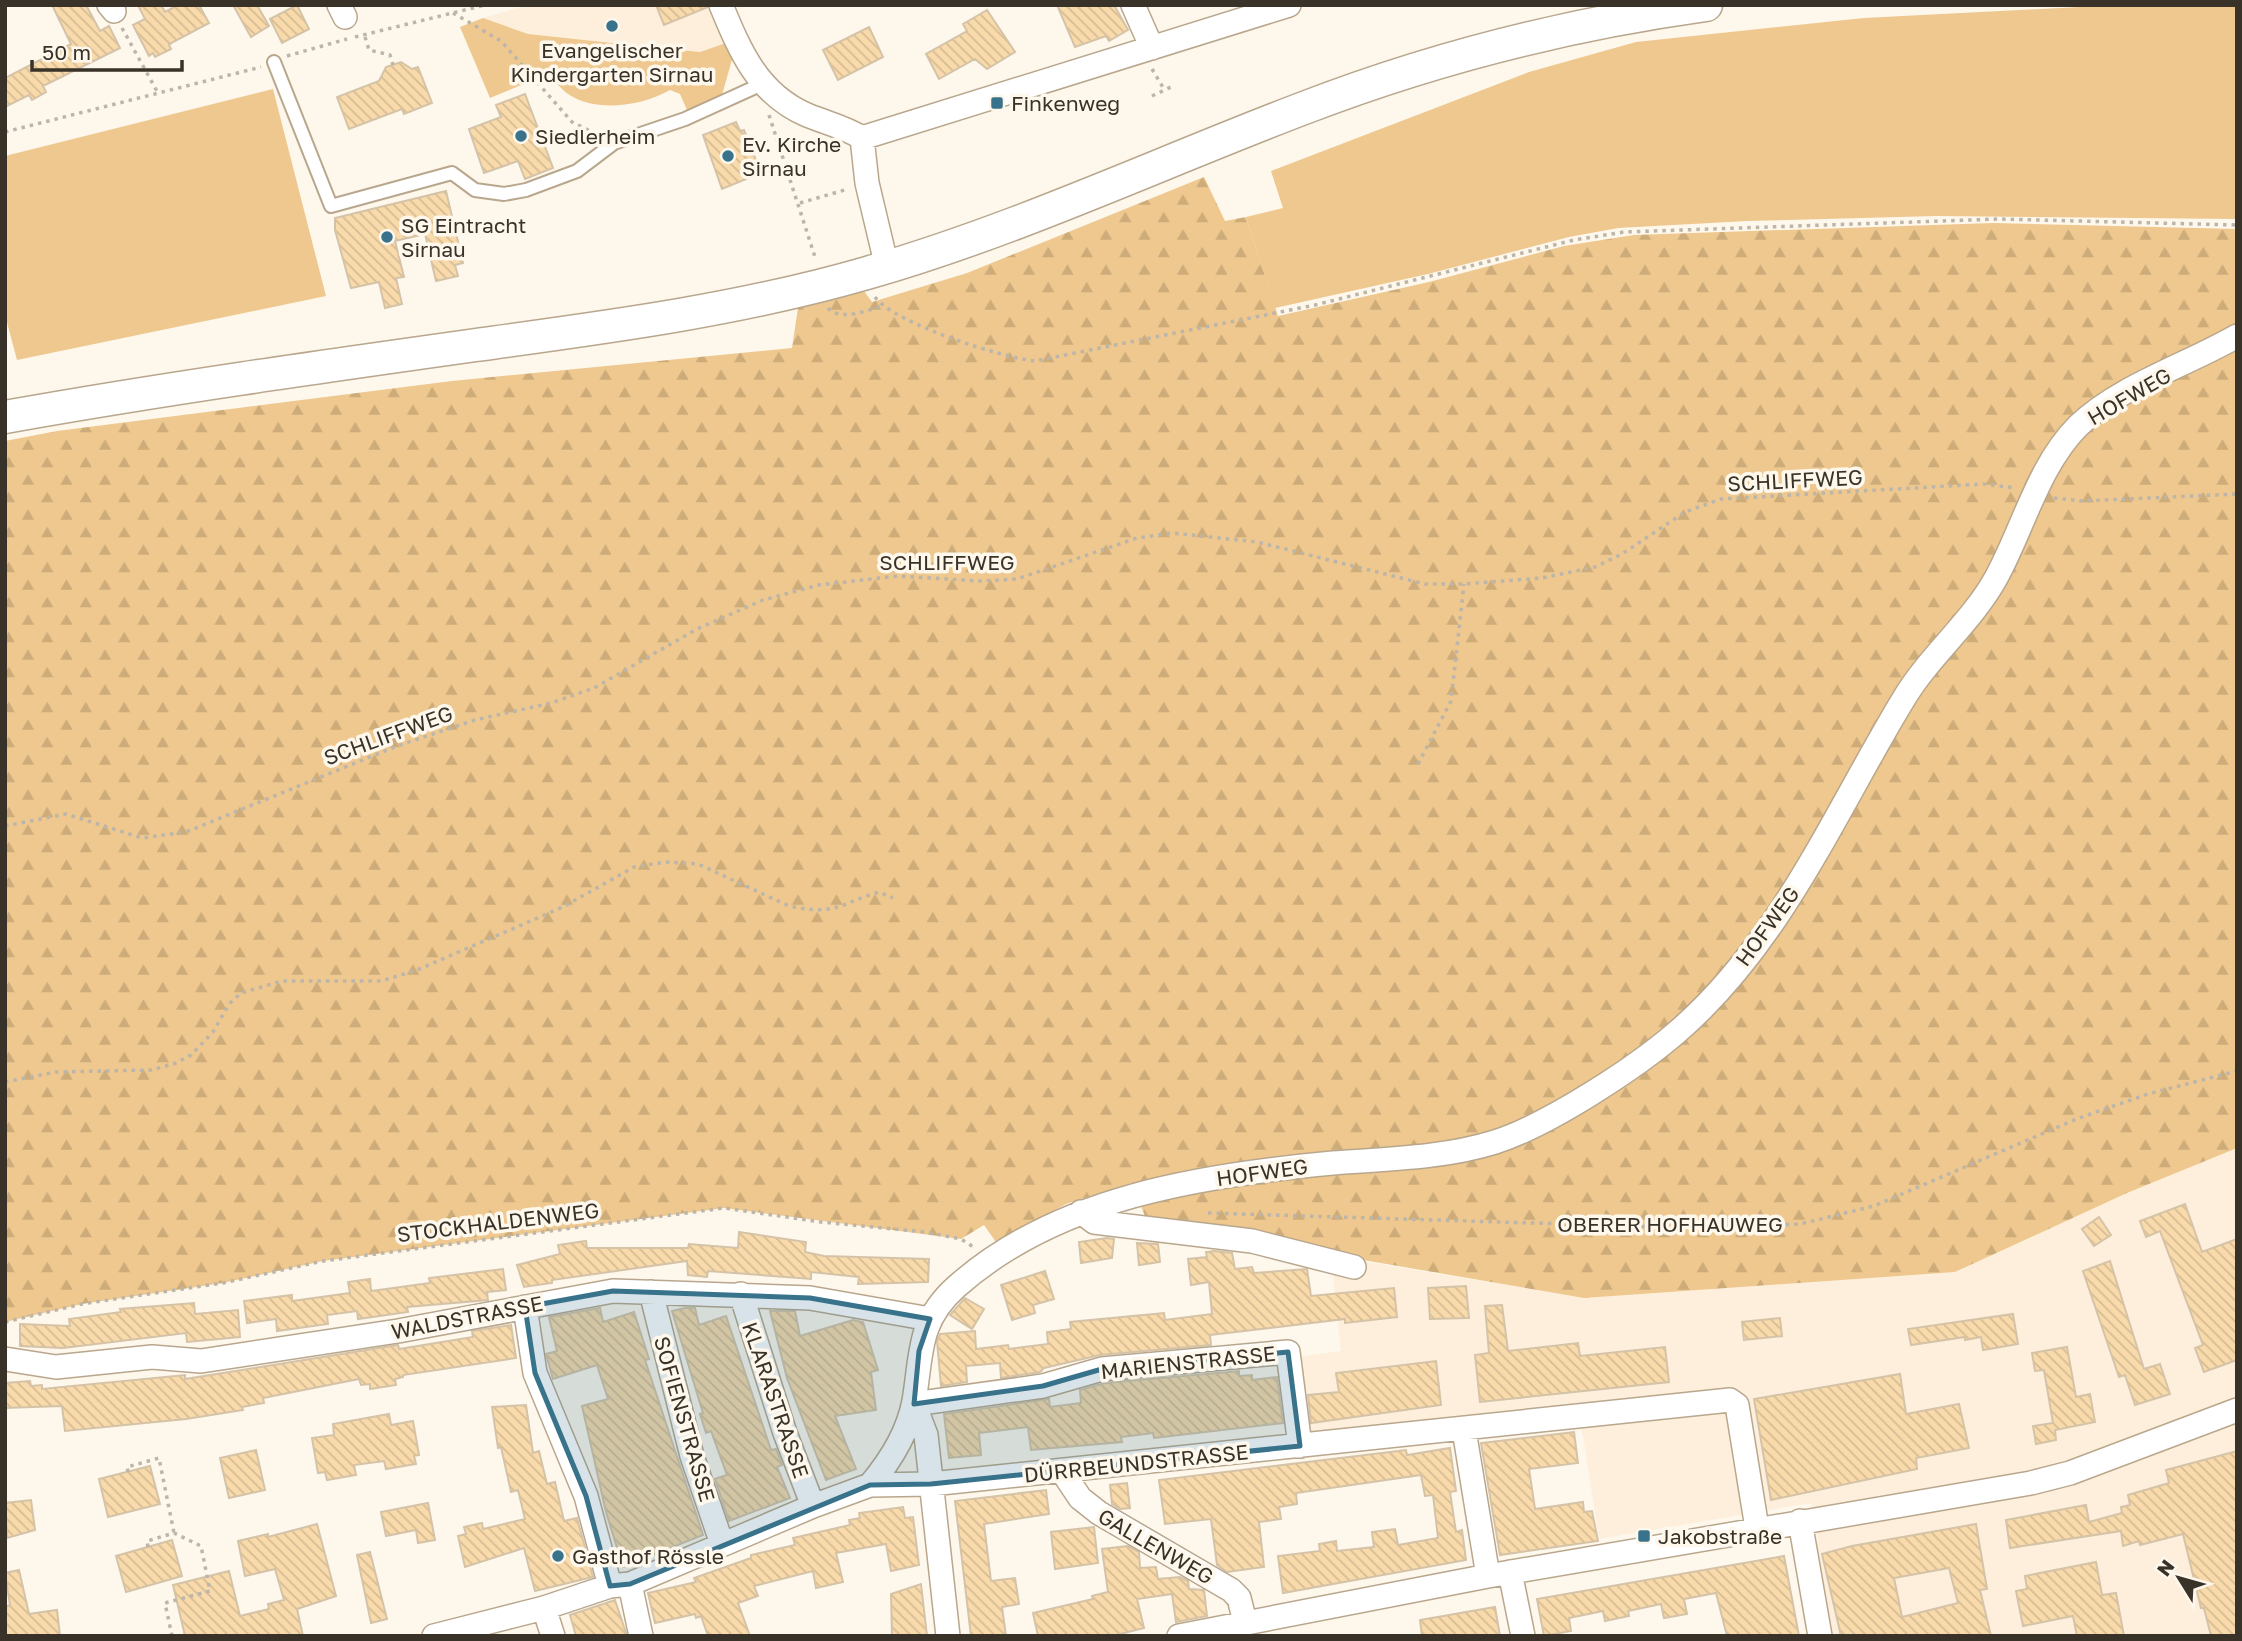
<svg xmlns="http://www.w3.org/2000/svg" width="2242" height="1641" viewBox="0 0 2242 1641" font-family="'Golos Text',sans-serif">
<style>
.built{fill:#fdefdb}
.forest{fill:url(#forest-firs)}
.green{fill:#eec88e}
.building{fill:url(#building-back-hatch);stroke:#d5c3a8;stroke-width:2;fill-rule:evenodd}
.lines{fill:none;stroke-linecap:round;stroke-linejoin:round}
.service-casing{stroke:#b9a78d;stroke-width:16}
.minor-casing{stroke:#b9a78d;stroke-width:26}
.secondary-casing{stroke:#b9a78d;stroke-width:35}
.path{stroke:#bcb5aa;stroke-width:3.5;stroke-dasharray:3.5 5;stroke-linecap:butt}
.service{stroke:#fff;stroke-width:12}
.minor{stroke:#fff;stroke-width:23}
.secondary{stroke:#fff;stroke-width:32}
.marked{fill:#38738b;fill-opacity:0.2;stroke:#38738b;stroke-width:5;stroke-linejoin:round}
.poi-dot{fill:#38738b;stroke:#fef7ec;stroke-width:2.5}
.labels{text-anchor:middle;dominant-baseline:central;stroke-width:7;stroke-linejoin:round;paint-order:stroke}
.poi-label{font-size:21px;fill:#393228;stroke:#fef7ec;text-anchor:start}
.street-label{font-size:21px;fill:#393228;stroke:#fef7ec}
</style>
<defs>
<pattern id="forest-firs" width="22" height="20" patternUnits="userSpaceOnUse" patternTransform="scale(1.75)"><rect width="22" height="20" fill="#eec88e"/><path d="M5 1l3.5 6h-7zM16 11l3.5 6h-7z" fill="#cdac7a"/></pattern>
<pattern id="building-back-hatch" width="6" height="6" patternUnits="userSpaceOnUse" patternTransform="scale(1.75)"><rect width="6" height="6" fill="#f9daab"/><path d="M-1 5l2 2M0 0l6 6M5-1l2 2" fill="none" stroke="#d6bc93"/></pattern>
</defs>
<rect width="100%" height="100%" fill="#fef7ec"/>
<path class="built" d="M528 5H710L726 43 700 52 612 43 528 34 483 18Z
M2237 1148V1636H1832L1812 1555 1818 1541 1811 1503 1599 1539 1583 1435 1573 1406 1304 1436 1297 1357 1341 1351 1331 1256 1584 1298 1955 1272 2127 1193Z"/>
<path class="forest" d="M1204 177 1225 221 1246 217 1278 316 1429 282 1564 246 1634 235 1993 223 2237 229V1148L2127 1193 1955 1272 1584 1298 1148 1223 1131 1183 1066 1204 996 1242 984 1225 961 1239 724 1208 323 1261 223 1283 82 1304 5 1322V441L57 431 452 381 792 348 798 308 864 291 872 302 967 273Z"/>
<path class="green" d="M2118 5H2237V219L1936 216 1747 221 1618 228 1569 237 1428 274 1275 308 1246 217 1283 208 1271 171 1529 72 1636 42 1864 18Z
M483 18 528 34 612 43 700 52 726 43 733 56 722 95 687 110 680 94 670 90C642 106 596 113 568 94 561 89 554 80 548 74L490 98 460 27Z
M273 89 326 296 17 360 5 315V156Z"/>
<path class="building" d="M52 5H86L100 31 109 26 120 48 43 86 46 92 32 100 29 95 5 107V78L71 44Z
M138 5H161L165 12 178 5H199L209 23 173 42 169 45 171 49 155 57 153 53 149 56 133 25 145 19Z
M233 5H257L269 26 251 37Z
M297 5 309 29 282 43 270 19Z
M656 5H707L708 7 664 25Z
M1057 5H1114L1128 30 1109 41 1106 36 1075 47Z
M987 10 1015 52 987 69 975 59 939 79 926 54 967 31 963 24Z
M869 27 883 57 838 80 823 50Z
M401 62 412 69 418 67 432 103 404 114 402 109 349 129 337 97 379 81 386 67Z
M525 94 553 168 525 179 518 161 484 173 469 129 501 117 496 105Z
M736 122 740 131 744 130 761 173 722 189 703 135Z
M446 191 463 263 455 265 458 276 436 281 425 234 395 241 404 277 396 278 402 304 385 308 379 282 351 288 335 230V218Z
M2185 1204 2202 1252 2237 1239V1360L2204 1372 2195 1348 2203 1345 2160 1231 2146 1237 2140 1221Z
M2099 1217 2111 1235 2094 1246 2082 1229Z
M739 1232 806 1242 805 1252 824 1256 929 1259 928 1282 858 1284 859 1277 811 1272V1279L708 1271 707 1277 688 1275 687 1261 552 1280V1283L524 1287 517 1265 560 1254 558 1245 586 1241 587 1248H688L689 1244 738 1248Z
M1107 1238 1114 1239 1112 1258 1081 1263 1079 1242Z
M1137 1243 1158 1244 1160 1262 1139 1265Z
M1214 1251 1232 1253 1235 1269 1252 1267 1254 1273 1307 1269 1311 1296 1394 1288 1397 1317 1345 1323V1319L1210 1335 1211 1345 1100 1355 1044 1368 1040 1372 1001 1378 1000 1363 966 1366 967 1382 941 1386 937 1341 940 1334 975 1331 976 1349 1008 1345 1009 1349 1048 1344 1047 1332 1071 1329 1070 1322 1164 1313 1165 1320 1212 1314 1209 1282 1191 1285 1188 1259 1207 1257 1206 1252Z
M2110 1261 2144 1369 2160 1364 2170 1394 2135 1405 2125 1375 2119 1377 2083 1271Z
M503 1269 506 1290 487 1292 488 1300 407 1307 408 1312 358 1319 357 1311 327 1315 328 1324 277 1331 276 1319 247 1323 244 1301 292 1295V1301L350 1293 348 1282 370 1279 371 1291 430 1283 429 1278Z
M1045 1271 1054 1299 1033 1305 1035 1313 1012 1320 1001 1285Z
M1466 1286 1469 1318 1430 1319 1428 1288Z
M965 1298 984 1309 972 1329 950 1315Z
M194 1303 195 1314 238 1310 240 1337 187 1342 186 1333 63 1348 20 1346V1324L70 1326 69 1319 121 1312 120 1309Z
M1502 1305 1508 1351 1578 1343 1580 1356 1665 1347 1669 1382 1480 1402 1475 1355 1489 1353 1485 1306Z
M600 1308 603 1322 634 1312 649 1359 645 1360 703 1535 623 1567 606 1512 582 1406 608 1399 597 1365 553 1379 546 1354 557 1351 549 1317Z
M685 1308H695L699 1325 726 1316 771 1450 776 1449 782 1465 777 1467 790 1498 729 1521 715 1479 727 1475 711 1431 706 1433 700 1414 703 1413 672 1311Z
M770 1311H795L800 1336 853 1320 863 1322 878 1370 871 1372 876 1410 835 1416 856 1469 826 1480 787 1378Z
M2013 1314 2018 1344 1983 1350 1981 1337 1965 1340V1337L1911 1345 1908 1329Z
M1780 1318 1782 1336 1744 1340 1742 1322Z
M511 1325 516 1358 403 1375V1377L395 1379 396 1385 370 1389V1384L361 1385 359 1379 263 1398 264 1403 242 1407 243 1410 186 1419 65 1431 62 1406 5 1408V1383L30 1381 31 1386 42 1385V1389L185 1375V1379L398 1345 399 1349 473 1337 472 1331Z
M2067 1347 2076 1397 2090 1394 2095 1422 2055 1430 2056 1440 2036 1444 2033 1426 2053 1423 2044 1370 2035 1371 2032 1353Z
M1436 1361 1441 1405 1311 1423 1308 1395 1339 1392 1336 1373Z
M1239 1371V1376L1252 1375V1380L1277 1377 1283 1423 1154 1438 1153 1433 1121 1437 1122 1442 1031 1450 1028 1427 979 1433 981 1455 949 1458 944 1414 1049 1399 1050 1407 1081 1403 1080 1390 1105 1383Z
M1900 1374 1906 1414 1959 1404 1969 1448 1916 1458 1917 1469 1771 1500 1754 1399Z
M526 1405 533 1453 539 1451 547 1484 555 1482 564 1521 577 1518 593 1577 535 1591 524 1548 465 1567 458 1536 466 1534 464 1527 482 1523 483 1529 525 1519 518 1490 511 1492 501 1447 498 1448 492 1407Z
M389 1414 391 1425 413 1421 419 1455 414 1456 416 1464 386 1469 384 1461 354 1465 356 1475 327 1480 325 1472 318 1473 312 1438 334 1435 333 1424Z
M1574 1432 1578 1463 1529 1469 1535 1509 1583 1502 1584 1512 1592 1511 1598 1541 1500 1555 1481 1443Z
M1450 1448 1456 1491 1450 1492 1456 1532 1462 1530 1466 1560 1283 1593 1278 1556 1320 1551 1319 1544 1336 1541 1337 1551 1374 1547 1372 1532 1395 1529 1398 1545 1438 1538 1433 1495 1425 1496 1421 1475 1296 1493 1297 1504 1279 1507 1281 1519 1259 1522 1264 1567 1227 1572 1217 1565 1211 1519 1165 1524 1159 1480 1406 1450 1407 1455Z
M256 1450 265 1490 229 1498 220 1458Z
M2237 1451V1636H2211L2204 1608H2201L2183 1534 2140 1545 2139 1541 2123 1546 2121 1531 2010 1548 2006 1520 2086 1505 2089 1522 2122 1513 2121 1507 2130 1505 2128 1495 2169 1483 2166 1470Z
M150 1466 160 1504 108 1517 99 1479Z
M1127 1483 1130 1508 1120 1509 1112 1504 1110 1485Z
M1046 1490 1049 1514 984 1524 991 1581 1015 1578 1019 1604 1002 1607 1006 1636H971L955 1501Z
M31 1500 35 1530 7 1538 5 1503Z
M428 1503 435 1540 418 1543 416 1530 386 1536 381 1512Z
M903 1507 905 1518 913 1517 919 1565 891 1571 886 1544 836 1553 843 1582 816 1588 813 1571 754 1586 758 1596 738 1603 750 1636H708L701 1616 696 1618 695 1614 655 1623 648 1593 696 1582 694 1578 751 1558V1555L795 1545 793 1538 850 1525 849 1520 860 1518 859 1513Z
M317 1524 336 1596 297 1609 303 1636H185L173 1585 229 1571 240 1616 269 1609 268 1604 284 1600 275 1569 245 1576 238 1541 268 1534V1537Z
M1976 1524 1987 1589 1980 1590 1991 1636H1841L1822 1554 1852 1546ZM1949 1568 1958 1603 1902 1617 1894 1578Z
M1094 1527 1098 1563 1055 1569 1051 1532Z
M172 1540 182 1576 126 1592 116 1556Z
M1128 1546 1139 1552 1140 1568 1156 1567 1158 1579 1180 1577 1188 1581 1189 1589 1204 1590 1207 1616 1176 1622 1172 1594 1137 1599 1144 1628 1112 1636H1038L1033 1613 1093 1599 1092 1596 1108 1592 1102 1549Z
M370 1552 387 1619 371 1623 357 1555Z
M1784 1556 1799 1636H1727L1716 1593 1684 1599 1687 1614 1664 1618 1661 1604 1628 1611 1629 1616 1605 1621 1603 1611 1569 1618 1571 1631 1544 1636 1537 1599Z
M2096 1562 2102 1595 2116 1593 2124 1636H2077L2073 1616 2023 1626 2016 1591 2027 1589 2025 1576Z
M19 1570 29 1614 57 1610 60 1636H5V1607L10 1605 5 1573Z
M921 1584 927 1636H892L891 1594Z
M615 1600 627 1636H576L570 1615Z
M1495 1607 1500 1636H1422L1420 1620Z"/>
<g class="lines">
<g class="service-casing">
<path id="service" d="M274 62 331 206 452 173 475 190 504 194 526 190 577 171 614 143 685 119 762 84"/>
</g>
<g class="minor-casing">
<path id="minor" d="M109 5 114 11
M339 5 345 17
M721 5C740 51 758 94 807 115 826 123 845 127 862 138
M1133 5 1152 48
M862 138 1289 5
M862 138 867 183 887 267
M1081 1212 1094 1222 1252 1241 1354 1267
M651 1292 692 1456 722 1544
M741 1294 785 1433 813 1506
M525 1307 535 1373 586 1496 610 1586
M5 1359 56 1367 152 1357 201 1361 398 1331 613 1291 810 1298 930 1319
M914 1404 1043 1386 1102 1369 1288 1352 1300 1446
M914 1404 926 1435 948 1636
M1464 1430 1488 1576
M1062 1471 1080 1498 1099 1513 1231 1590 1239 1598 1245 1622
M870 1485C891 1460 908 1433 914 1401 922 1354 917 1322 956 1287 1057 1197 1203 1175 1333 1163 1387 1159 1444 1158 1495 1142 1548 1125 1634 1069 1676 1033 1780 944 1834 814 1903 700 1929 656 1971 623 1996 578 2023 529 2038 466 2078 426 2119 386 2187 365 2237 336
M1800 1521 1820 1636
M1510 1572 1523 1636
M630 1584 641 1636
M544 1608 553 1636
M434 1636 544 1608 610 1586 630 1584 813 1506 870 1485 931 1484 1730 1400 1737 1405 1757 1528
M1179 1636 1488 1576 2031 1483 2070 1473 2237 1410"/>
</g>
<g class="secondary-casing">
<path id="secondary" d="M5 417C162 389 319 367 476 345 608 327 739 310 867 273 1017 230 1159 163 1304 108 1434 58 1569 24 1706 5"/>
</g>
<path class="path" d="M453 13 501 41 572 122 600 136
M122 28 158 93
M355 37 485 5
M365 37 369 50 390 55 393 65
M287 56 347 39
M1152 69 1164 89
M1152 96 1173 86
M769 115 816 260
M5 132 261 67
M800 203 848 189
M875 297C893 323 1003 358 1035 361L1315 305 1574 240 1624 232 1999 219 2237 225
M828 308C841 322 867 310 883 306
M2054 498 2082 501 2237 494
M1418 764 1451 701 1464 584
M5 826 66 814 142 838 186 832 397 746 475 720 551 703 594 688 697 629 763 600 819 585 898 576 979 581 1017 579 1137 538 1172 533 1257 542 1425 584H1464L1542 578 1595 567 1622 554 1685 512 1721 499 1983 484 2016 488
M5 1082 56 1072 152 1070 176 1063 191 1055 213 1032 229 1004 241 993 282 981H381L417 970 563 907 634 867 666 862 698 864 789 906C837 916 838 904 879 892L893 898
M1208 1213 1694 1228 1800 1224 1874 1206 2079 1118 2148 1094 2237 1071
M5 1322 82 1304 223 1283 323 1261 724 1208 821 1222 925 1232 961 1239 975 1248
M128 1472 127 1467 159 1458 174 1533
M148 1547 147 1541 174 1533 201 1546 210 1591 165 1603 172 1636"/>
<use href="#service" class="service"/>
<use href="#minor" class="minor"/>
<use href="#secondary" class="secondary"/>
</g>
<path class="marked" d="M613 1291 810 1298 930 1319 919 1351 914 1404 1043 1386 1102 1369 1288 1352 1300 1446 931 1484 870 1485 630 1584 610 1586 586 1496 535 1373 525 1307Z"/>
<g class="poi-dot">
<circle cx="612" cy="26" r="7"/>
<rect x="990" y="96" width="14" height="14" rx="3.5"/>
<circle cx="521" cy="136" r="7"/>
<circle cx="728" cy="156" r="7"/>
<circle cx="387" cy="237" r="7"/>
<rect x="1637" y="1529" width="14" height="14" rx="3.5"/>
<circle cx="558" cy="1556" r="7"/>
</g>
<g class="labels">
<g class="poi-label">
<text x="612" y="50" text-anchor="middle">Evangelischer<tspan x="612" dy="24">Kindergarten Sirnau</tspan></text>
<text x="1011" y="103">Finkenweg</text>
<text x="535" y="136">Siedlerheim</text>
<text x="742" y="144">Ev. Kirche<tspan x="742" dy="24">Sirnau</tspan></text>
<text x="401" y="225">SG Eintracht<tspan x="401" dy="24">Sirnau</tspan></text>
<text x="1658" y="1536">Jakobstraße</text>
<text x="572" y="1556">Gasthof Rössle</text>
</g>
<g class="street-label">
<text transform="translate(2129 396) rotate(-30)">HOFWEG</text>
<text transform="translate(1795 480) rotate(-3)">SCHLIFFWEG</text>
<text x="947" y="562">SCHLIFFWEG</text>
<text transform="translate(388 735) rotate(-20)">SCHLIFFWEG</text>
<text transform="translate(1767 926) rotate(-54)">HOFWEG</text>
<text transform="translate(1262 1172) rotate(-8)">HOFWEG</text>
<text transform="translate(498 1222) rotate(-7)">STOCKHALDENWEG</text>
<text x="1670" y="1224">OBERER HOFHAUWEG</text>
<text transform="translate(467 1317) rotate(-11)">WALDSTRASSE</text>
<text transform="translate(1188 1362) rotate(-6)">MARIENSTRASSE</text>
<text transform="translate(776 1400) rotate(71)">KLARASTRASSE</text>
<text transform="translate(685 1419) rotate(74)">SOFIENSTRASSE</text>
<text transform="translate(1136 1463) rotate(-6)">DÜRRBEUNDSTRASSE</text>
<text transform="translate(1156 1546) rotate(30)">GALLENWEG</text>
</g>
</g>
<rect width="2242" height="1641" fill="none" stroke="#393228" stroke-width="14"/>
<g transform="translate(2179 1578) rotate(307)" stroke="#fef7ec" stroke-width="5" paint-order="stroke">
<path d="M0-5L12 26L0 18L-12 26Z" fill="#393228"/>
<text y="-10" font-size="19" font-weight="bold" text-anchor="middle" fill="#393228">N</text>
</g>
<path d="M32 60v10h150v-10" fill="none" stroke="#393228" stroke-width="3.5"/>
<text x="42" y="60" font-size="21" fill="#393228" stroke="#fef7ec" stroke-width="5" paint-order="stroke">50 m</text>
</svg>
